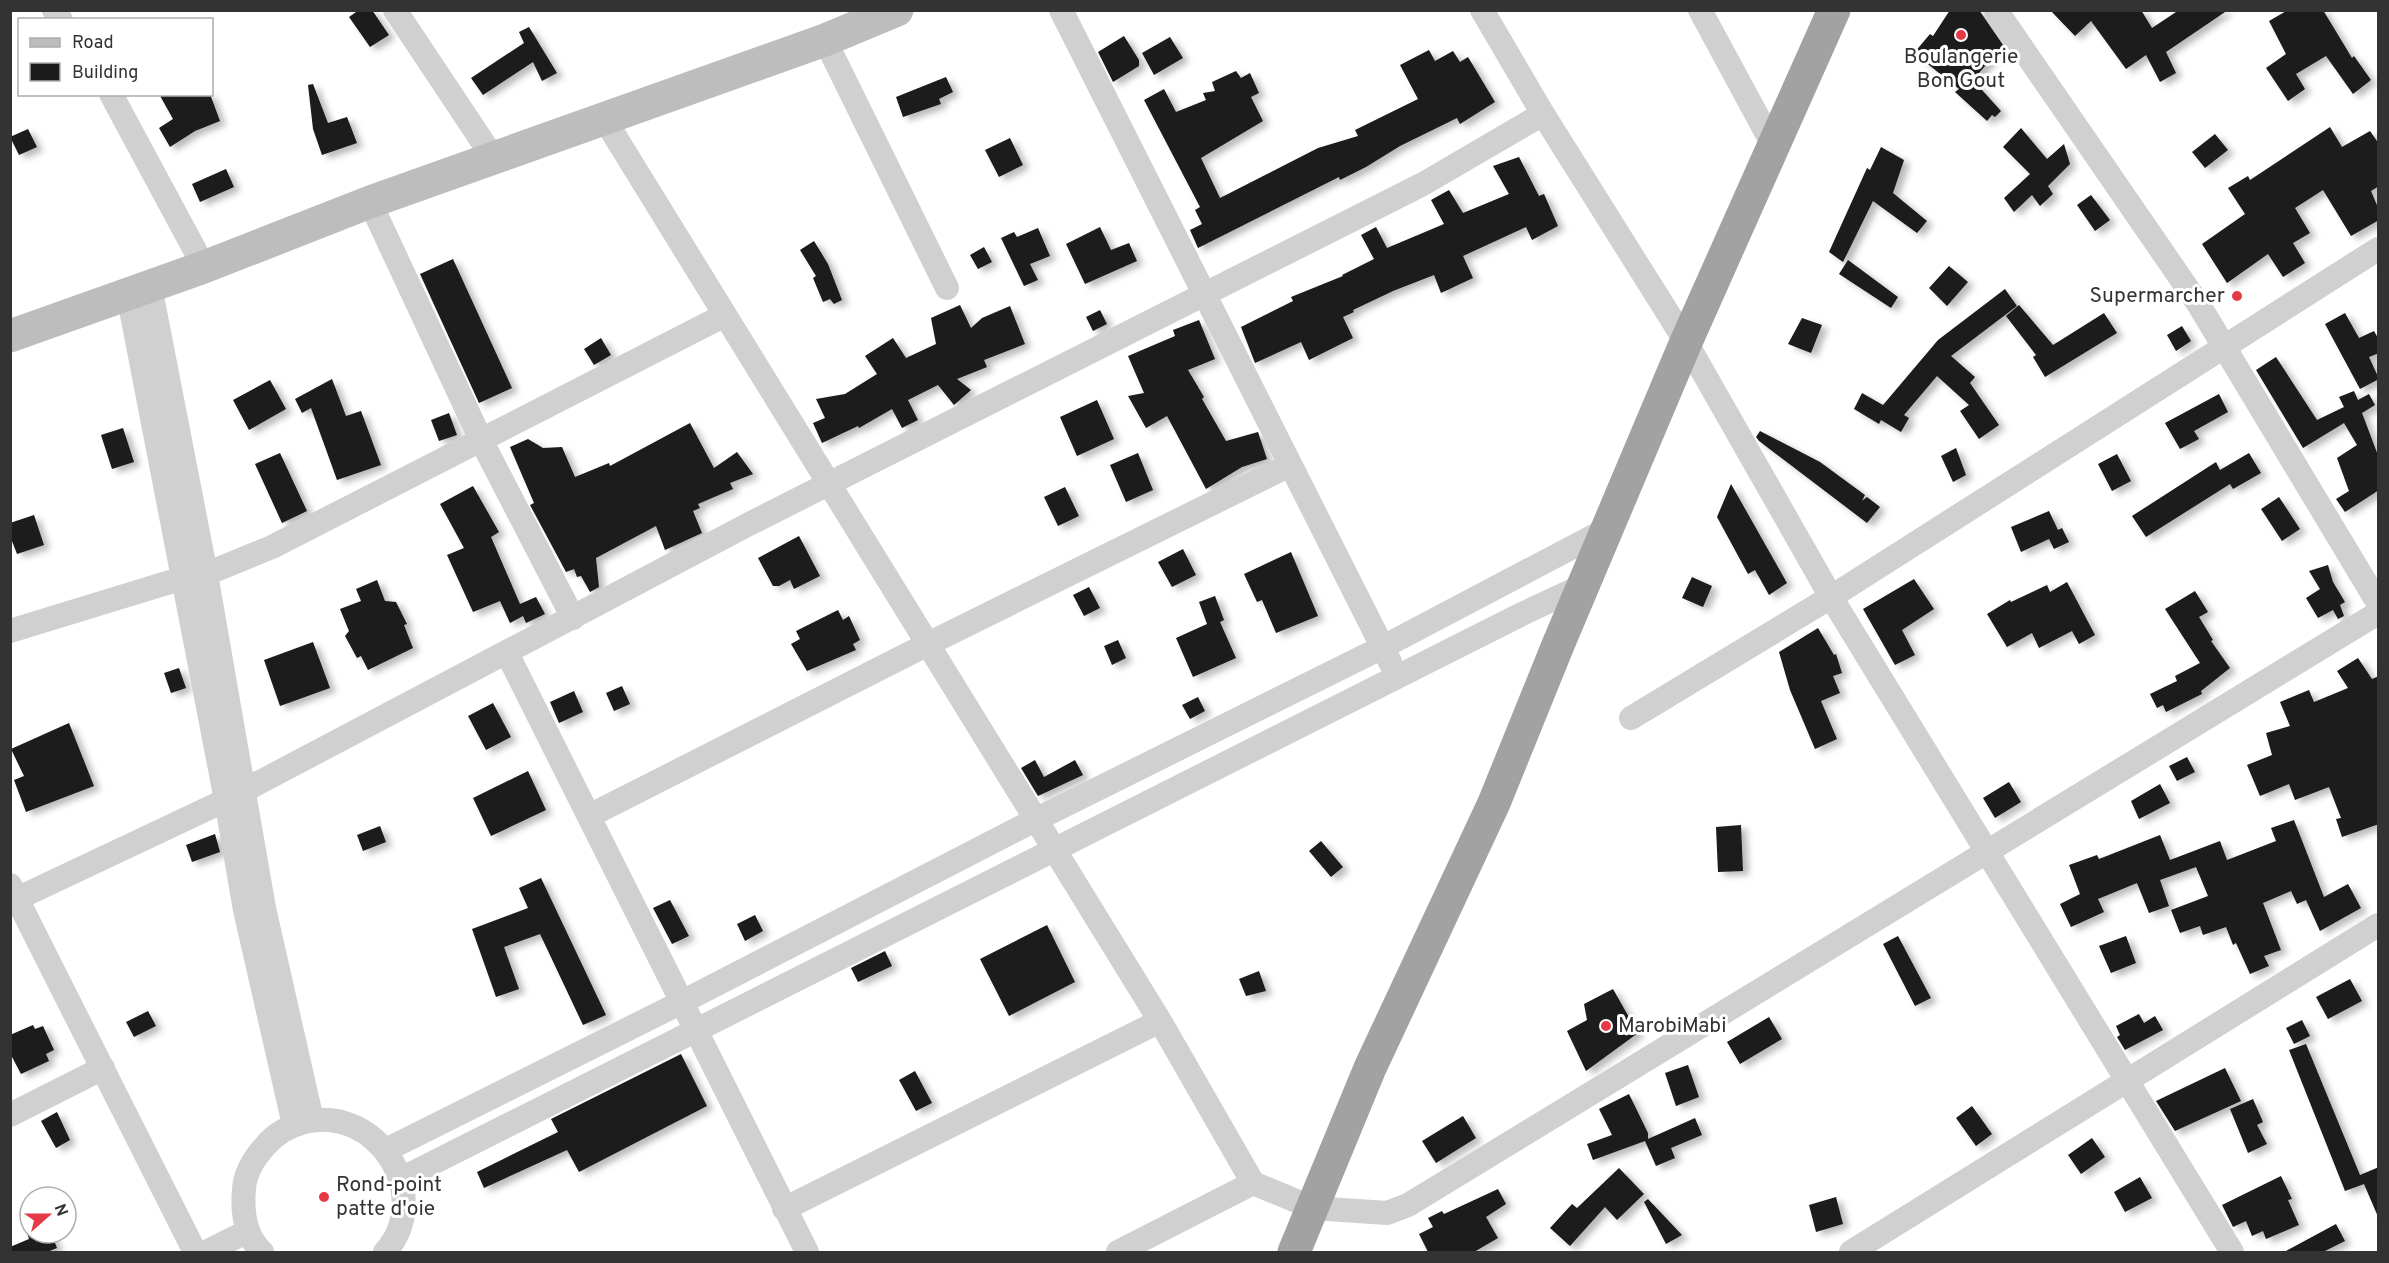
<svg xmlns="http://www.w3.org/2000/svg" width="2389" height="1263" viewBox="0 0 2389 1263" font-family="Overpass,sans-serif">
<style>
.building{fill:#1a1a1a;filter:url(#shadow)}
.lines{fill:none;stroke-linecap:round;stroke-linejoin:round}
.minor{stroke:#d0d0d0;stroke-width:24}
.secondary{stroke:#bdbdbd;stroke-width:33}
.trunk{stroke:#a2a2a2;stroke-width:33}
.poi-dot{fill:#e63946;stroke:#fff;stroke-width:2}
.labels{text-anchor:middle;dominant-baseline:central;stroke-width:6;stroke-linejoin:round;paint-order:stroke}
.poi-label{font-size:21px;fill:#333;stroke:#fff;text-anchor:start}
</style>
<defs>
<filter id="shadow"><feDropShadow dx="6" dy="4" stdDeviation="3" flood-color="#0004"/></filter>
</defs>
<rect width="100%" height="100%" fill="#fff"/>
<path class="building" d="M359 10H372L389 35 370 47 349 17Z
M1950 10H1979L2003 45 1973 80 2001 111 1995 117 1992 115 1987 121 1955 92 1959 89 1914 53 1930 34 1933 36Z
M2050 10H2141L2152 28 2179 10H2228L2166 52 2176 73 2160 82 2146 55 2126 69 2091 21 2075 36Z
M2288 10H2323L2352 58 2354 56 2371 80 2353 94 2326 56 2296 74 2305 89 2288 101 2266 68 2286 54 2269 21Z
M529 27 557 73 542 81 533 62 483 95 471 78 524 43 519 32Z
M1124 36 1139 60V66L1113 82 1098 52Z
M1170 37 1183 58 1154 75 1142 53Z
M1429 50 1435 61 1453 51 1460 62 1468 57 1495 102 1460 124 1457 118 1400 146 1366 167 1340 180 1339 177 1198 248 1190 230 1202 224 1195 210 1200 207 1144 100 1164 89 1176 112 1206 100 1203 93 1215 91 1212 82 1236 71 1241 78 1250 73 1259 93 1251 97 1263 121 1201 158 1220 198 1318 148 1358 136 1355 130 1418 99 1400 65Z
M946 77 953 92 939 99 941 104 903 117 896 97Z
M313 84 328 123 347 117 357 143 322 155 313 129 308 85Z
M159 94H210L220 121 195 131 170 147 159 128 173 119Z
M2330 127 2342 147 2370 131 2379 144V186L2371 191 2379 210V220L2351 236 2323 190 2295 208 2310 233 2293 243 2305 263 2283 277 2268 254 2227 283 2202 244 2245 214 2228 188 2248 176 2250 180Z
M2021 128 2047 159 2064 144 2070 164 2048 186 2053 194 2040 206 2032 195 2014 212 2004 198 2030 174 2003 147Z
M28 129 37 147 19 155 10 137Z
M2215 134 2228 150 2205 168 2192 152Z
M1010 138 1023 165 999 177 985 150Z
M1881 147 1904 160 1893 193 1927 221 1917 233 1873 201 1843 262 1829 252 1867 168 1870 170Z
M1519 157 1539 196 1544 194 1558 226 1532 240 1526 227 1463 256 1473 278 1441 293 1434 275 1393 291 1353 310 1354 312 1343 317 1353 338 1309 360 1301 342 1255 363 1241 327 1293 301 1291 297 1343 276 1342 275 1374 259 1361 235 1376 227 1387 248 1444 224 1431 200 1449 190 1463 213 1509 194 1493 166Z
M226 169 234 187 200 202 192 184Z
M2091 195 2110 220 2095 231 2077 205Z
M1100 227 1111 250 1129 243 1137 261 1085 284 1066 244Z
M1038 228 1050 256 1030 264 1038 280 1024 286 1001 238 1014 232 1017 237Z
M814 241 828 264 842 300 834 304 830 299 823 302 813 278 816 276 800 250Z
M984 247 992 262 978 269 970 255Z
M453 259 512 388 479 403 420 274Z
M1848 260 1898 297 1891 308 1839 274Z
M1949 266 1968 282 1947 306 1929 288Z
M2005 289 2017 306 1951 356 1975 377 1970 383 1999 425 1979 439 1960 411 1969 405 1937 376 1904 415 1909 418 1901 432 1881 420 1879 424 1854 409 1862 393 1883 405 1938 340Z
M960 305 971 328 982 318 1010 306 1025 344 984 360 987 367 957 379 971 390 954 405 938 385 908 400 918 420 902 428 892 409 859 428 858 426 822 443 813 423 825 418 816 399 845 394 877 374 865 356 893 338 906 358 936 344 931 318Z
M2019 305 2053 345 2104 313 2117 333 2045 377 2033 357 2036 355 2006 316Z
M1100 310 1107 324 1093 331 1086 317Z
M2345 313 2359 338 2374 331 2379 340V353L2369 357 2379 379 2360 389 2325 324Z
M1802 318 1822 325 1811 353 1788 344Z
M1199 320 1215 359 1188 370 1204 397 1202 399 1226 441 1258 432 1267 459 1242 467 1206 489 1167 416 1146 428 1128 396 1144 393 1128 356 1175 336 1173 330Z
M2182 326 2191 341 2176 351 2167 335Z
M601 338 611 355 594 365 584 349Z
M2276 357 2317 420 2344 407 2339 397 2354 391 2358 400 2369 394 2375 405 2362 413 2379 458V490L2345 512 2336 499 2349 491 2337 458 2357 445 2344 423 2303 448 2256 370Z
M332 379 346 416 361 411 381 465 337 480 311 408 302 413 295 399Z
M270 380 286 409 249 430 233 400Z
M2219 394 2228 412 2194 431 2199 439 2180 449 2165 423Z
M1097 400 1114 439 1077 456 1060 417Z
M449 413 457 435 439 441 431 420Z
M690 423 714 468 737 452 753 474 730 483 733 489 698 504 700 508 693 511 702 533 665 550 656 526 596 558 599 587 590 592 581 576 577 577 574 569 566 572 530 505 534 503 510 447 528 439 543 448 562 447 575 477 609 463 610 466Z
M123 428 134 462 112 469 101 435Z
M1760 431 1820 462 1865 495 1862 501 1867 497 1880 507 1867 523 1759 441 1756 437Z
M1956 448 1966 475 1953 482 1941 456Z
M280 453 307 511 282 523 255 464Z
M1138 453 1153 490 1126 502 1110 465Z
M2249 453 2261 473 2233 489 2230 484 2146 537 2132 516 2216 462 2220 470Z
M2117 454 2131 481 2112 491 2098 464Z
M1731 484 1787 583 1769 595 1755 570 1748 574 1717 517Z
M473 486 499 532 491 537 520 604 536 597 545 614 526 623 523 616 510 623 500 601 473 612 447 555 464 548 440 504Z
M1065 487 1079 516 1058 526 1044 497Z
M2279 497 2300 529 2282 541 2261 509Z
M2049 511 2058 530 2062 528 2069 542 2054 549 2049 539 2021 552 2011 527Z
M34 515 44 545 17 554 10 536V523Z
M799 536 820 576 794 589 790 580 779 586H773L758 558Z
M1183 549 1196 575 1172 587 1158 562Z
M1291 552 1318 616 1276 633 1262 600 1257 602 1244 574Z
M2328 565 2333 582 2345 602 2340 605 2344 616 2338 619 2333 610 2318 618 2306 598 2320 589 2309 571Z
M1692 577 1712 586 1703 607 1682 598Z
M1914 579 1934 609 1902 630 1915 655 1895 665 1863 609Z
M377 580 385 601 396 602 407 624 404 625 413 648 368 670 361 656 357 658 345 636 349 631 340 609 361 601 356 589Z
M2067 582 2095 635 2079 644 2072 631 2039 648 2032 633 2007 647 1987 614 2010 600 2011 602 2047 585 2050 592Z
M1089 587 1100 608 1084 616 1073 595Z
M2195 591 2208 612 2199 617 2213 640 2211 641 2230 668 2201 691 2202 694 2166 712 2163 705 2157 708 2150 694 2177 681 2175 676 2200 663 2165 609Z
M1215 596 1224 620 1220 622 1236 658 1193 677 1176 638 1207 624 1199 602Z
M838 610 843 620 849 616 860 640 853 644 856 650 807 671 791 644 800 639 796 631Z
M1818 628 1834 655 1836 654 1842 673 1833 676 1840 693 1821 701 1837 739 1815 749 1790 690 1779 652Z
M1118 640 1126 658 1112 665 1104 646Z
M313 642 330 688 280 706 264 660Z
M2358 658 2372 679 2379 676V824L2342 837 2336 819 2341 818 2329 787 2295 800 2289 784 2260 796 2247 765 2272 755 2266 733 2290 726 2280 702 2309 690 2314 702 2348 688 2337 671Z
M179 668 186 688 171 693 164 673Z
M622 686 630 704 614 711 606 693Z
M574 691 583 712 559 723 550 702Z
M1198 697 1205 711 1190 719 1182 705Z
M493 703 511 737 486 750 468 716Z
M69 723 94 786 26 812 14 780 24 776 11 749Z
M2187 757 2195 772 2177 781 2169 766Z
M1035 760 1044 777 1075 760 1083 775 1038 796 1021 768Z
M528 771 546 810 491 836 473 798Z
M2009 782 2021 802 1995 818 1983 798Z
M2160 784 2170 803 2139 819 2131 801Z
M2294 820 2324 897 2348 884 2361 908 2320 931 2306 900 2297 904 2291 891 2263 903 2281 950 2264 956 2269 966 2250 974 2236 943 2233 945 2226 927 2203 935 2200 926 2180 933 2171 910 2208 896 2196 867 2160 880 2169 906 2149 913 2137 883 2098 899 2104 912 2071 927 2060 904 2080 894 2069 865 2097 855 2099 859 2160 835 2170 860 2220 841 2227 860 2276 841 2271 828Z
M1741 825 1743 871 1718 872 1716 827Z
M380 826 386 842 363 851 357 835Z
M215 834 220 852 192 862 186 845Z
M1321 841 1343 867 1331 877 1309 851Z
M541 878 606 1015 583 1025 540 934 504 947 519 989 496 997 472 929 528 908 519 888Z
M670 900 689 936 672 944 653 908Z
M755 915 763 931 745 941 737 924Z
M1047 925 1075 982 1009 1016 980 959Z
M1898 936 1931 998 1915 1006 1883 944Z
M2126 936 2136 963 2111 973 2099 946Z
M885 951 892 966 858 982 851 968Z
M1259 971 1266 991 1246 996 1239 979Z
M2350 979 2362 1001 2328 1019 2316 997Z
M1613 989 1638 1033 1586 1071 1567 1031 1587 1020 1584 1004Z
M148 1011 156 1026 134 1037 126 1022Z
M2139 1014 2144 1023 2155 1016 2163 1030 2125 1050 2117 1037 2120 1035 2116 1026Z
M1769 1017 1782 1039 1740 1064 1727 1042Z
M2302 1020 2310 1036 2294 1044 2286 1028Z
M33 1025 35 1029 43 1026 54 1050 46 1054 49 1061 21 1074 10 1053V1035Z
M2306 1044 2360 1175 2379 1167V1219L2364 1184 2345 1191 2289 1050Z
M681 1054 707 1106 579 1172 567 1150 484 1188 477 1172 558 1132 551 1119Z
M1688 1065 1699 1097 1676 1106 1665 1073Z
M2225 1068 2241 1101 2175 1131 2156 1101Z
M915 1071 932 1103 916 1111 899 1080Z
M1629 1094 1648 1133V1139L1695 1118 1702 1135 1671 1148 1675 1158 1656 1166 1645 1141 1593 1160 1587 1144 1612 1135 1599 1109Z
M2253 1099 2263 1122 2257 1125 2267 1144 2248 1153 2230 1109Z
M1972 1106 1992 1134 1976 1146 1956 1118Z
M57 1112 70 1140 56 1148 41 1121Z
M1463 1116 1476 1138 1436 1163 1422 1141Z
M2092 1138 2105 1157 2081 1174 2068 1155Z
M1619 1168 1644 1194 1617 1220 1605 1207 1570 1246 1550 1228 1572 1204 1577 1208Z
M2281 1176 2292 1199 2288 1200 2299 1225 2266 1239 2263 1231 2252 1236 2246 1221 2233 1227 2222 1205Z
M2140 1177 2152 1198 2125 1212 2114 1192Z
M1498 1189 1506 1204 1486 1217 1498 1238 1474 1252H1428L1419 1234 1433 1227 1428 1218 1442 1211 1444 1214Z
M1836 1197 1843 1224 1816 1232 1809 1205Z
M1648 1199 1682 1235 1666 1244 1644 1202Z
M2336 1224 2345 1241 2323 1252H2284Z
M27 1233H51L57 1248 47 1252H10V1247L29 1239Z"/>
<g class="lines">
<path class="minor" d="M54 10 61 20
M395 10 494 159
M1061 10 1390 662
M1482 10 1543 114 1686 342 1831 597 2378 249
M1700 10 1773 145
M1996 10 2199 305 2378 603
M825 40 947 288
M111 94 204 267
M605 120 1160 1021 1253 1183 1313 1208 1387 1213 1408 1205 2378 613
M370 202 481 440 573 618
M150 286 206 574 264 908 312 1120
M128 294 226 800 245 910 294 1125
M10 631 183 578 206 574 272 547 725 315
M507 653 807 1252
M1631 718 1831 597 2232 1252
M589 816 928 644 1290 465
M10 885 195 1252
M10 902 226 800 751 523 1423 184 1543 114
M10 1115 103 1068
M386 1150 682 1002 1035 820 1383 647 1607 529
M401 1179 1522 614 1584 585
M784 1209 1160 1021
M206 1252 248 1231
M262 1252C245 1236 242 1211 244 1189 245 1172 255 1157 266 1145 276 1133 290 1126 305 1122 377 1104 435 1196 385 1252
M1118 1252 1253 1183
M1851 1252 2378 925"/>
<path class="secondary" d="M10 336 204 267 370 202 825 40 897 10"/>
<path class="trunk" d="M1294 1252 1370 1068 1494 803 1558 645 1686 342 1834 10"/>
</g>
<g class="poi-dot">
<circle cx="1961" cy="35" r="6"/>
<circle cx="2237" cy="296" r="6"/>
<circle cx="1606" cy="1026" r="6"/>
<circle cx="324" cy="1197" r="6"/>
</g>
<g class="labels">
<g class="poi-label">
<text x="1961" y="57" text-anchor="middle">Boulangerie<tspan x="1961" dy="24">Bon Gout</tspan></text>
<text x="2225" y="296" text-anchor="end">Supermarcher</text>
<text x="1618" y="1026">MarobiMabi</text>
<text x="336" y="1185">Rond-point<tspan x="336" dy="24">patte d'oie</tspan></text>
</g>
</g>
<rect width="2389" height="1263" fill="none" stroke="#333333" stroke-width="24"/>
<rect x="18" y="18" width="195" height="78" fill="#ffffff" stroke="#adadad" stroke-width="1.5"/>
<rect x="30" y="38" width="30" height="9" fill="#bdbdbd" stroke="#adadad" stroke-width="1.5"/>
<text x="72" y="48" font-size="18" fill="#333333">Road</text>
<rect x="30" y="63" width="30" height="18" fill="#1a1a1a" stroke="#adadad" stroke-width="1.5"/>
<text x="72" y="78" font-size="18" fill="#333333">Building</text>
<g transform="translate(48 1215) rotate(69)"><circle r="28" fill="#ffffff" stroke="#adadad" stroke-width="1.5"/>
<path d="M0-4.5L10 22L0 15L-10 22Z" fill="#e63946"/>
<text y="-9" font-size="16" font-weight="bold" text-anchor="middle" fill="#333333">N</text>
</g>
</svg>
